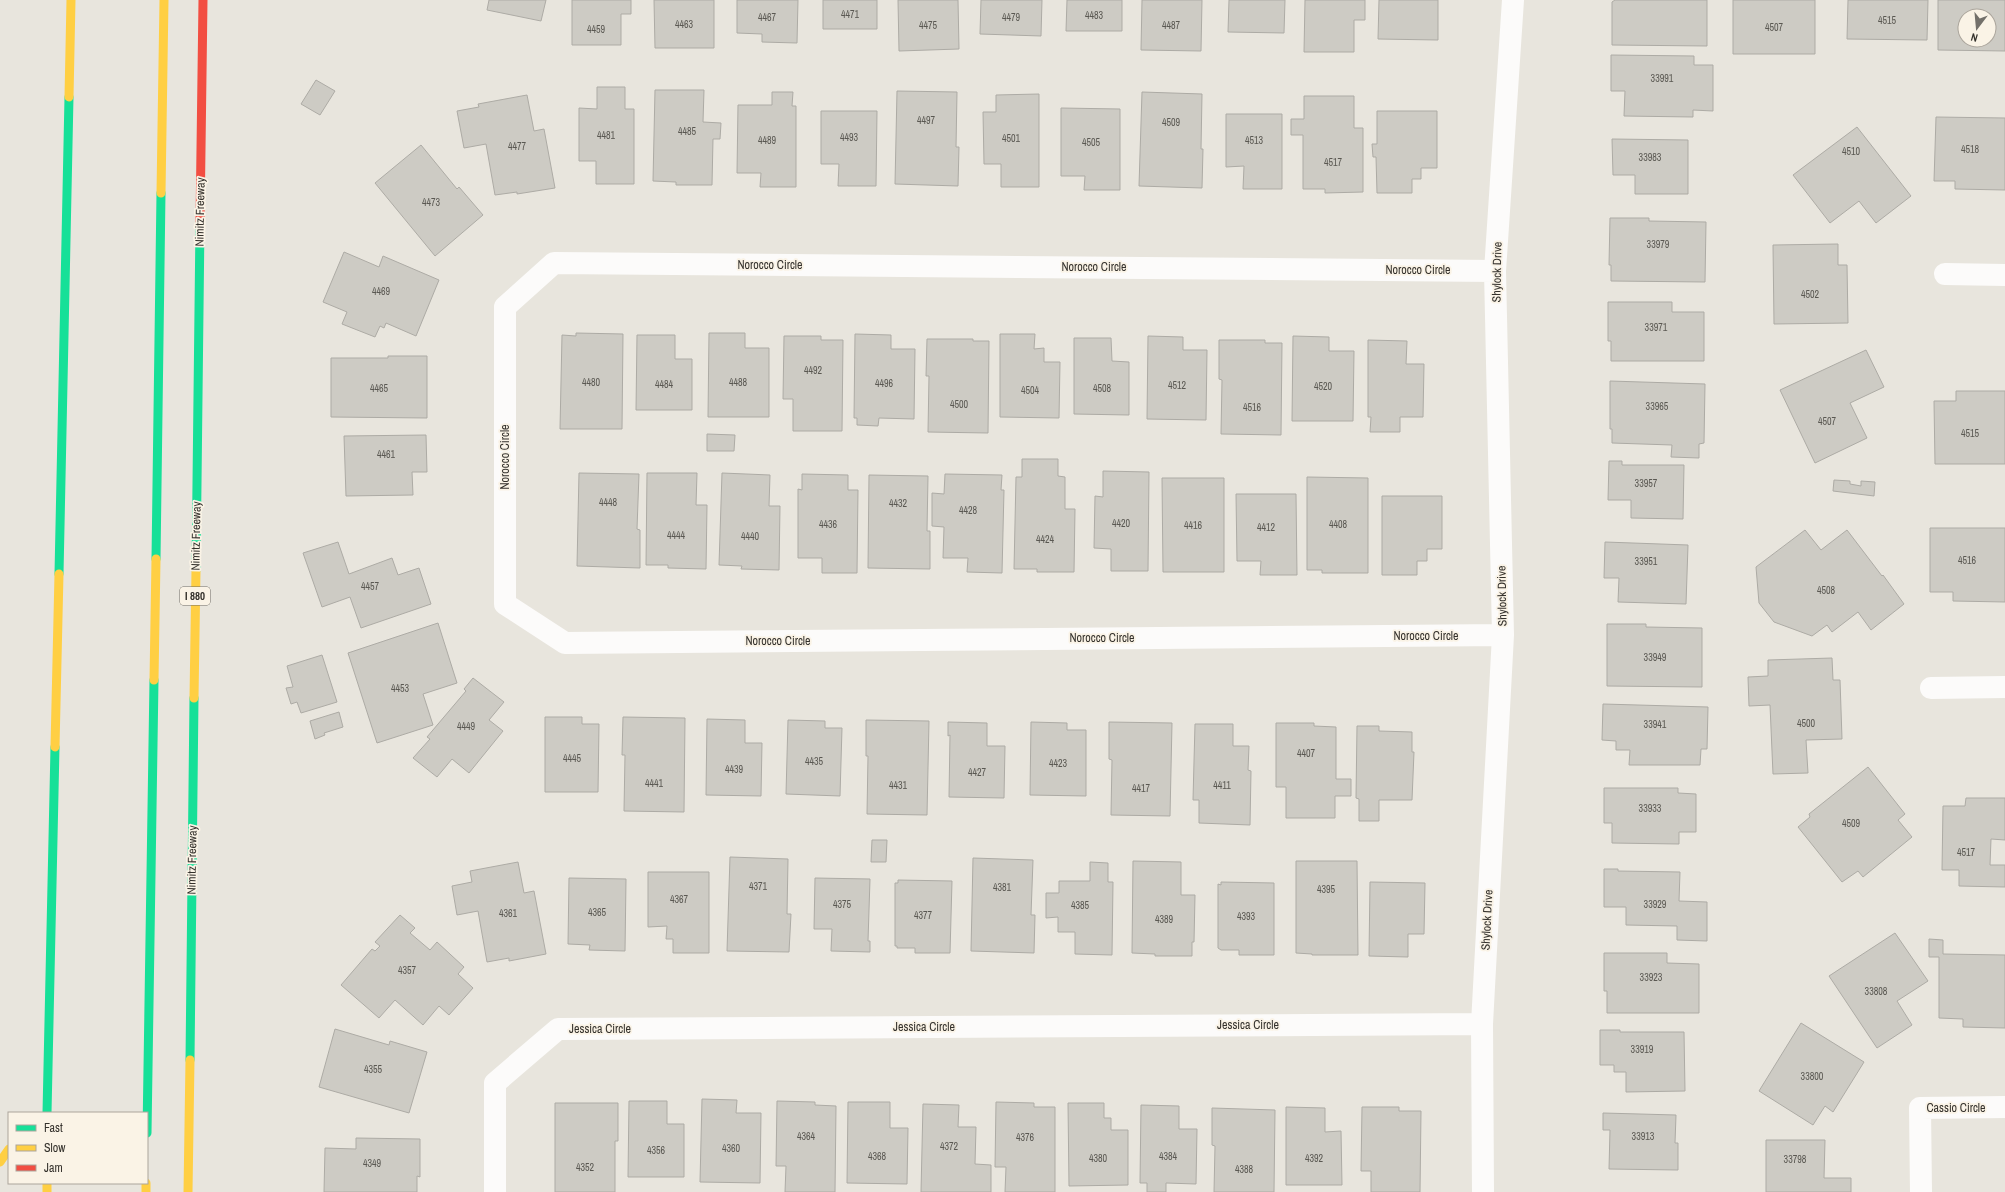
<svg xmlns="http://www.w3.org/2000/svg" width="2005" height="1192" viewBox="0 0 2005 1192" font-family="'Archivo Narrow',sans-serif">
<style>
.building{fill:#cdcbc4;stroke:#adaba5;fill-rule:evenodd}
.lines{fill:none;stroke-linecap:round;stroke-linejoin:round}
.street{stroke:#fcfbfa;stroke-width:22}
.fast{stroke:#16e098;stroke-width:9}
.slow{stroke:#ffcf43;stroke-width:9}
.jam{stroke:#f24e42;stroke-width:9}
.labels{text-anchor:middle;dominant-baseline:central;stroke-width:3.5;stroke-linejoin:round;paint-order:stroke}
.number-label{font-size:10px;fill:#5a5852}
.shield{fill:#faf3e6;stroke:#6f6b64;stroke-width:1}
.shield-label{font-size:11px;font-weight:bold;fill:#34312c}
.street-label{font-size:12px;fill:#34312c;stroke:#faf3e6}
</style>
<rect width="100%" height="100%" fill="#e8e5dd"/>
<path class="building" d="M489 0H546L541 21 487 10Z
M572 0H631V14H621V45H572Z
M654 0H714V48H655Z
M737 0H798L797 43 762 42V34L737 33Z
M823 0H877V29H823Z
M898 0H958L959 49 899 51Z
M981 0H1042L1041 36 980 34Z
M1067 0H1122V31H1066Z
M1142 0H1202L1201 51 1141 50Z
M1229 0H1285L1284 33 1228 32Z
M1305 0H1365V20H1354V52H1304Z
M1379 0H1438V40L1378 39Z
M1615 0H1707V46L1612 45V2Z
M1733 0H1815V54H1733Z
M1848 0H1928L1927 40 1847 39Z
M1938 0H2005V51L1938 50ZM1965 16H1989V40H1965Z
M1611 55 1694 56V65H1713V111L1693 110V117L1624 116 1625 91H1611Z
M316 80 335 91 320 115 301 104Z
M597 87H625V109H634V184H596V161H579V108L597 109Z
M655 90H704L703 122 721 123 720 139H713L712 185H676V182L653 181Z
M897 91 957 92 956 147H959L958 186 895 184Z
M772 92H793L792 106H796V187H760L761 173H737L738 105H772Z
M1142 92 1202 94 1201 149H1203L1202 188 1139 186Z
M1039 94V187H1001V164H984L983 112H996V95Z
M527 95 534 131 544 129 555 188 517 194V192L495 195 486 144 464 148 457 111 479 107 478 104Z
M1304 96H1354V128H1363V192L1325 193V189H1303V135H1291V119H1304Z
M1061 108 1120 109V190H1084L1085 176H1061Z
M821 111H877L876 186H838L839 164H821Z
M1377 111H1437V168H1421V179H1412V193H1377L1376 157H1373L1372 144H1377Z
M1226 114H1282V189H1243L1244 166 1226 167Z
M1936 117 2005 118V190L1955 189V181H1934Z
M1857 127 1911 196 1876 223 1859 201 1830 223 1793 175Z
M1612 139 1688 140V194H1635V175H1613Z
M421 145 457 189 459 187 483 215 435 256 375 183Z
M1610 218H1649V221L1706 222 1705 282 1611 281V265H1609Z
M1838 244V265H1847L1848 323 1774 324 1773 245Z
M344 252 379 267 383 256 439 280 416 336 386 323 384 328 380 326 375 337 342 324 347 312 323 302Z
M1608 302H1672V312H1704V361H1611V341H1608Z
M576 333 623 334 622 429H560L562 335 576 336Z
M709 333H745V348H769V417H708Z
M855 334 891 335V349H915L914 419 879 418 878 426 857 425V418H854Z
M1000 334H1035L1034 349 1044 348V362H1060L1059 418 1000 417Z
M637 335H675V359H692V410H636Z
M784 336H821V340H843L842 431H793V399H783Z
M1148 336 1183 337V350H1207L1206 420 1147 419Z
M1293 336 1329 337V351H1354L1353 421H1292Z
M1074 338H1111L1112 361 1129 362V415L1074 414Z
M927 339H973V341H989L988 433 928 432 929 376H926Z
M1219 340H1265V343H1282L1281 435 1221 434 1222 380 1219 379Z
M1368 340 1407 341 1406 364H1424L1423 417H1400V432H1370L1371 417H1368Z
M1866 350 1884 387 1850 403 1867 438 1815 463 1780 390Z
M388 356H427V418L331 417V358H388Z
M1610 381 1705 384 1704 443 1699 444V458L1671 457 1672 445 1612 443V429H1610Z
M1956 391H2005V464H1935L1934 401H1956Z
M707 434 735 435 734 451H707Z
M426 435 427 472H412L413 495 346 496 344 436Z
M1022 459H1058V476L1065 477V509H1075L1074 572H1037V569H1014L1016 477H1022Z
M1609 461H1622V465H1684L1683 519 1631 518V500H1608Z
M1103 471 1149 472 1148 571H1111V549L1094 548 1095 496 1103 497Z
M579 473 639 474 637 529 640 530V568L577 566Z
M647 473H697L696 505H707L706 569 668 568V565H646Z
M722 473 770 475 769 506H780L779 570 741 569 742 566 719 565Z
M802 474 848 475V490H858L857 573H822V558H798V489L802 490Z
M945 474 1002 475 1001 490H1004L1002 573 967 572 968 558H943L944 527 932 526V493L944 494Z
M869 475 928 476 927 531H930V569L868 568Z
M1307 477 1368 478V573H1322V570H1307Z
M1162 478H1224V572H1163Z
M1834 480 1850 481V484L1861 486V481L1875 482 1874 496 1833 491Z
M1236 494H1296L1297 575H1260L1261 561H1237Z
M1382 496H1442V549H1427V561H1417V575H1382Z
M1930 528H2005V602L1953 601V592H1930Z
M1805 530 1821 550 1847 530 1882 576 1883 575 1904 604 1871 630 1858 612 1832 632 1827 625 1812 636 1774 622 1759 603 1756 567Z
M338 542 349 574 392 558 398 575 419 568 431 604 361 628 350 597 322 607 303 553Z
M1605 542 1688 545 1686 604 1618 602 1619 578H1604Z
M438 623 457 683 423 694 433 725 377 743 348 653Z
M1607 624H1646V627L1702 628V687L1607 686Z
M322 655 337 702 301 713 297 702 291 704 286 688 293 687 287 666Z
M1832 658 1833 680H1840L1842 739 1806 740 1808 773 1773 774 1770 705 1749 706 1748 677 1768 676V660Z
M473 678 504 702 489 720 503 731 469 773 452 759 437 777 413 758 430 739 427 737 466 691 464 689Z
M1603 704 1708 707 1707 749H1701L1700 765H1629L1630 750H1616V741L1602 740Z
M339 712 343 727 324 733 325 735 315 739 310 721Z
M545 717H582V724H599L598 792H545Z
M623 717 685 718 684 812 624 811 625 755H622Z
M707 719 745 720V743H762L761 796 706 795Z
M788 720 825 721V728H842L840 796 786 794Z
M866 720 929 721 927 815 867 814 868 756H866Z
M948 722 987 723V746H1005L1004 798 949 797 950 735 948 736Z
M1031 722 1067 723V730H1086V796L1030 795Z
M1109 722 1172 723 1170 816 1111 815 1112 760 1109 759Z
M1276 723H1314V726L1336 727V779H1351V796H1335V818H1286V787H1276Z
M1195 724H1233V746H1249L1248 770 1251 771 1250 825 1199 823V800H1193Z
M1357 726H1379V731L1412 732V752H1414L1412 800H1379V821H1359V799L1356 798Z
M1868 767 1905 814 1898 820 1912 837 1863 877 1858 871 1842 882 1798 827 1810 817 1809 814Z
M1604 788H1678V793L1696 794V832H1679V844L1612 843V823H1604Z
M1966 798H2005V840L1991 839 1990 865H2005V887L1959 886V870H1942L1943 806H1965Z
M872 840H887L886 862H871Z
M730 857 788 859 787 914H791L789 952 727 951Z
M973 858 1033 860 1031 915H1035L1034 953 971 951Z
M1133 861 1181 862V895H1195L1194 942H1192V956H1155V954L1132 953Z
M1296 861H1357L1358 955H1312V954L1296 953Z
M518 862 524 893 534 891 546 954 509 961V958L487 962 478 911 457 915 452 886 472 882 470 871Z
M1090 862 1108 863V882H1113L1112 955 1075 954V932H1058V917L1046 918V893H1059V881H1090Z
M1604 869H1618V871L1680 872 1679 901 1707 902V941L1677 940V926L1626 925V907H1604Z
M648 872H709V953H673V939H666L667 926 648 927Z
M569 878 626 879 625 951 589 950 590 945 568 944Z
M815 878 870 879 868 941H870V952L831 951 832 929H814Z
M898 880 952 881 950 953H915V948H897V946H895V883H898Z
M1221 882 1274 883V955H1239V950H1221L1218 948V884L1221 885Z
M1370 882 1425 883 1424 934H1408V957L1369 956Z
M400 915 415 928 410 933 430 950 437 942 464 967 458 974 473 988 449 1015 439 1006 423 1025 395 1000 379 1018 341 985 372 949 375 951 380 946 375 942Z
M1895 933 1928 981 1897 1001 1912 1025 1877 1048 1829 976Z
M1929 939 1943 940V954L2005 955V1028L1963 1027V1019L1939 1018V957H1929Z
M1604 953H1667V963L1699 964V1013H1607V991H1604Z
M1801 1023 1864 1062 1833 1112 1825 1106 1813 1125 1759 1091Z
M335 1029 389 1045 390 1041 427 1052 409 1113 319 1087Z
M1600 1030H1620V1032H1684L1685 1091 1626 1092V1072H1614V1065H1600Z
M702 1099 737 1100 736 1113H761L760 1183 700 1182Z
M629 1101H667V1124H684V1177H628Z
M777 1101 815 1102V1105L836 1106 835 1192H785L786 1166H776Z
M848 1102H890V1128H908L907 1184 847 1183Z
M996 1102 1034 1103V1107H1055V1192H1005L1006 1167H995Z
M555 1103H618V1141H615V1192H555Z
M1068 1103H1104V1118H1111V1130H1128V1185L1069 1186Z
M923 1104 959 1105 958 1127H976L975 1164 991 1165V1192H921Z
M1141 1105 1179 1106V1129H1197L1196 1184 1166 1183V1192H1147V1183H1140Z
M1286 1107 1325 1108V1132L1341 1131 1342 1185H1286Z
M1362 1107H1399V1111H1421L1420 1192H1371V1171H1361Z
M1212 1108 1275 1110 1274 1192H1214L1215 1146 1212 1145Z
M1603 1113 1676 1115 1675 1143H1678V1170L1609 1169 1610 1130H1603Z
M356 1138 420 1139V1177L417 1176V1192H324L325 1148 356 1149Z
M1766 1140H1825L1824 1178H1851V1192H1766Z"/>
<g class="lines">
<path class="street" d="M1495 271 554 263 505 307V604L565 643 1503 635
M1945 274 2005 275
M1931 688 2005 687
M495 1192V1083L558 1029 1482 1024
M1483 1192 1482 1024 1503 635 1495 271 1513 0
M1921 1192 1920 1108 2005 1107"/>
<path class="fast" d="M156 559 161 193
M196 570 200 223
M59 574 69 97
M190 1060 194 698
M47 1113 55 747
M147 1133 154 680"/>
<path class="slow" d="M69 97 71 0
M161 193 164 0
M154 680 156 559
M194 698 196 570
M55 747 59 574
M0 1162 9 1149
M47 1183V1192
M146 1183V1192
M188 1192 190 1060"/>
<path class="jam" d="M200 223 203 0"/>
</g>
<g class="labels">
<g class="number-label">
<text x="850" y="14">4471</text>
<text x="1094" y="15">4483</text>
<text x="767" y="17">4467</text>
<text x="1011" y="17">4479</text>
<text x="1887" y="20">4515</text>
<text x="684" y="24">4463</text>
<text x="928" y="25">4475</text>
<text x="1171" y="25">4487</text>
<text x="1774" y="27">4507</text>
<text x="596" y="29">4459</text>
<text x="1662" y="78">33991</text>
<text x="926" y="120">4497</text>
<text x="1171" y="122">4509</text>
<text x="687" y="131">4485</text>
<text x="606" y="135">4481</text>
<text x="849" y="137">4493</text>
<text x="1011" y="138">4501</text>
<text x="767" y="140">4489</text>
<text x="1254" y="140">4513</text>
<text x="1091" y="142">4505</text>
<text x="517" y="146">4477</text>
<text x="1970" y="149">4518</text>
<text x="1851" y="151">4510</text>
<text x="1650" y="157">33983</text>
<text x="1333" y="162">4517</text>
<text x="431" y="202">4473</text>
<text x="1658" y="244">33979</text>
<text x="381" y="291">4469</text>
<text x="1810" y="294">4502</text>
<text x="1656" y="327">33971</text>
<text x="813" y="370">4492</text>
<text x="591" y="382">4480</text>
<text x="738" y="382">4488</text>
<text x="884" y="383">4496</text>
<text x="664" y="384">4484</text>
<text x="1177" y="385">4512</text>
<text x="1323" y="386">4520</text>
<text x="379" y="388">4465</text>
<text x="1102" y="388">4508</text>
<text x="1030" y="390">4504</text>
<text x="959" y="404">4500</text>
<text x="1657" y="406">33965</text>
<text x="1252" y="407">4516</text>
<text x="1827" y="421">4507</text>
<text x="1970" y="433">4515</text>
<text x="386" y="454">4461</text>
<text x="1646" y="483">33957</text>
<text x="608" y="502">4448</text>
<text x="898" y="503">4432</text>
<text x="968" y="510">4428</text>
<text x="1121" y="523">4420</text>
<text x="828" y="524">4436</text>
<text x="1338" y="524">4408</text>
<text x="1193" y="525">4416</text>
<text x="1266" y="527">4412</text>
<text x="676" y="535">4444</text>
<text x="750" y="536">4440</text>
<text x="1045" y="539">4424</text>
<text x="1967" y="560">4516</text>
<text x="1646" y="561">33951</text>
<text x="370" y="586">4457</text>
<text x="1826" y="590">4508</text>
<text x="1655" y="657">33949</text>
<text x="400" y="688">4453</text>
<text x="1806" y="723">4500</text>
<text x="1655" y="724">33941</text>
<text x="466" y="726">4449</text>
<text x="1306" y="753">4407</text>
<text x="572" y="758">4445</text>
<text x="814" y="761">4435</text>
<text x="1058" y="763">4423</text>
<text x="734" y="769">4439</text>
<text x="977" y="772">4427</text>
<text x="654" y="783">4441</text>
<text x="898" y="785">4431</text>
<text x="1222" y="785">4411</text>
<text x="1141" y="788">4417</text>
<text x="1650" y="808">33933</text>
<text x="1851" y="823">4509</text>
<text x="1966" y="852">4517</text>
<text x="758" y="886">4371</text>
<text x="1002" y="887">4381</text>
<text x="1326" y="889">4395</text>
<text x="679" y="899">4367</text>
<text x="842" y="904">4375</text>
<text x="1655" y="904">33929</text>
<text x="1080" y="905">4385</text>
<text x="597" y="912">4365</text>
<text x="508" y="913">4361</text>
<text x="923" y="915">4377</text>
<text x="1246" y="916">4393</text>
<text x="1164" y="919">4389</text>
<text x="407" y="970">4357</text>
<text x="1651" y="977">33923</text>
<text x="1876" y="991">33808</text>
<text x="1642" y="1049">33919</text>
<text x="373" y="1069">4355</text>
<text x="1812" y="1076">33800</text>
<text x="806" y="1136">4364</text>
<text x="1643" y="1136">33913</text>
<text x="1025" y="1137">4376</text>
<text x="949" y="1146">4372</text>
<text x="731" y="1148">4360</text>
<text x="656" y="1150">4356</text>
<text x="877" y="1156">4368</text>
<text x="1168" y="1156">4384</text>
<text x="1098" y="1158">4380</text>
<text x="1314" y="1158">4392</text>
<text x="1795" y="1159">33798</text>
<text x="372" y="1163">4349</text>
<text x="585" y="1167">4352</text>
<text x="1244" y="1169">4388</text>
</g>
<rect class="shield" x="180" y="587" width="30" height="18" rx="3"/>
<g class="shield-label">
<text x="195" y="596">I 880</text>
</g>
<g class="street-label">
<text transform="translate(200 212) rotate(-89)">Nimitz Freeway</text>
<text x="770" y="265">Norocco Circle</text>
<text x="1094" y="267">Norocco Circle</text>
<text x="1418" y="270">Norocco Circle</text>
<text transform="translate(1497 272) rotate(-89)">Shylock Drive</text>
<text transform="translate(505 457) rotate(-90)">Norocco Circle</text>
<text transform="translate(196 536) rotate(-89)">Nimitz Freeway</text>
<text transform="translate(1502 596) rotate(-91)">Shylock Drive</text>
<text x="1426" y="636">Norocco Circle</text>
<text x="1102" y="638">Norocco Circle</text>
<text x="778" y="641">Norocco Circle</text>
<text transform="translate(192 860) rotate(-89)">Nimitz Freeway</text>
<text transform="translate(1487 920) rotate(-87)">Shylock Drive</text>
<text x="1248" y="1025">Jessica Circle</text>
<text x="924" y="1027">Jessica Circle</text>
<text x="600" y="1029">Jessica Circle</text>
<text x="1956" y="1108">Cassio Circle</text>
</g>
</g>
<rect x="8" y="1112" width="140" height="72" fill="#faf3e6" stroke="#aba59c"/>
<rect x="16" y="1125" width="20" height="6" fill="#16e098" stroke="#aba59c"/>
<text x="44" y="1132" font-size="12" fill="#34312c">Fast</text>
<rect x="16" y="1145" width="20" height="6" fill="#ffcf43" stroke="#aba59c"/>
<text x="44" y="1152" font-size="12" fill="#34312c">Slow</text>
<rect x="16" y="1165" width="20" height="6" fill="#f24e42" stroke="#aba59c"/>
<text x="44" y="1172" font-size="12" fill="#34312c">Jam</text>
<g transform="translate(1977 28) rotate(196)"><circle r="19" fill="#faf3e6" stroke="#aba59c"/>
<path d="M0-3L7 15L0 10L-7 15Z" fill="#73706a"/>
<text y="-6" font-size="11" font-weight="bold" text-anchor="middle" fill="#34312c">N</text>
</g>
</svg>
